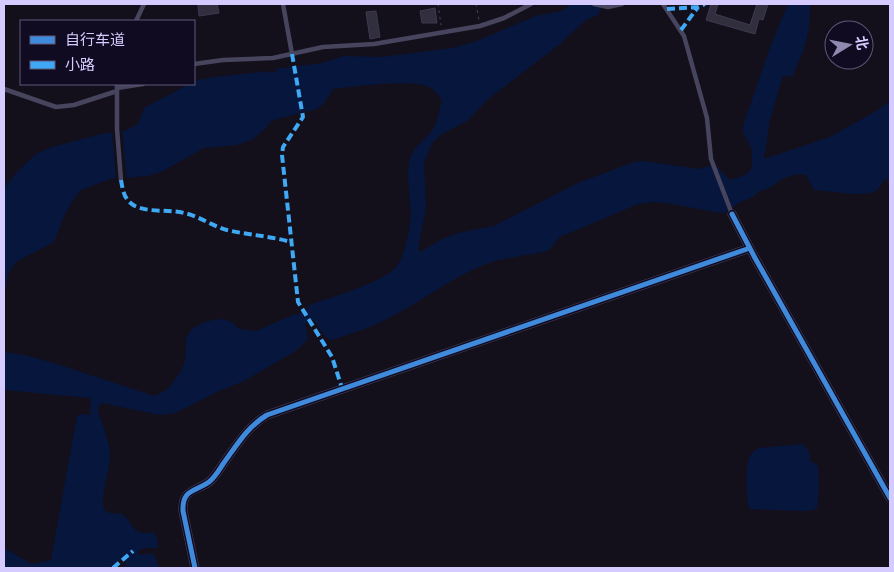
<svg xmlns="http://www.w3.org/2000/svg" width="894" height="572" viewBox="0 0 894 572" font-family="'Roboto Condensed','Noto Sans SC',sans-serif">
<style>
.water{fill:#07163d}
.pier{fill:#13101c}
.building{fill:#312e3e;stroke:#3f3951}
.lines{fill:none;stroke-linecap:round;stroke-linejoin:round}
.path{stroke:#424f5e;stroke-width:1;stroke-dasharray:2.5 4;stroke-linecap:butt}
.lane{stroke:#47445d;stroke-width:4.5}
.street{stroke:#47445d;stroke-width:9}
.quiet{stroke:#3fa9f5;stroke-width:4;stroke-dasharray:8 4;stroke-linecap:butt}
.cycleway-casing{stroke:#110b21;stroke-width:8}
.cycleway{stroke:#408adc;stroke-width:5}
</style>
<rect width="100%" height="100%" fill="#13101c"/>
<path class="water" d="M570 4H602L598 15 586 20 560 44 488 99 467 121 442 134 432 143 424 163 426 207 418 249 420 252 442 239 458 233 494 226 578 183 634 162 644 161 698 169 715 165 730 180C745 176 754 174 752 157 752 152 752 149 750 145 746 138 742 134 743 126L769 50 788 4H810C811 34 804 51 792 77L783 76 770 120 764 159 830 137 878 110 890 101V179L884 180C881 183 881 187 877 190 865 199 830 190 814 190L806 175 798 174 784 178 769 188 758 192 753 197 740 202 726 212 721 213 666 203 653 202 638 204 560 237 549 250 544 252C528 255 511 257 495 261 456 273 419 304 383 321 367 329 349 334 332 340 322 337 319 327 313 319L305 324 308 339 297 350 244 381 217 392 176 413 160 415 102 403 98 407V412C102 421 110 445 110 454 110 473 100 491 104 510L110 513 122 514C136 525 131 537 154 532 157 537 159 542 157 548 150 548 143 546 138 552L140 555 152 553 155 556 159 568H125L126 558 124 556 115 564 114 568H4V548L32 564 51 560 77 416 81 414 90 415 91 398 4 390V352L24 355 54 363 154 396 168 389 181 371 185 361 186 339 190 331 202 323 213 320 222 319 232 322 239 329 256 331 293 315 307 311 309 305C330 298 384 282 396 267 405 256 411 226 411 212 410 199 406 169 410 158 414 147 423 141 431 132 438 123 439 110 442 100 439 96 435 90 431 88 413 78 354 87 333 89 326 100 321 112 306 111L271 121 266 128 252 140 236 145 204 148 161 172 147 176 110 179 81 190 73 200 64 216 54 242 16 262 9 272 4 292V188L17 172 36 154 49 148 101 134 125 131 138 124 144 108 189 84H194V81L214 77 261 72 268 71 269 73 276 72V69L322 63 344 56 382 57 452 48 477 41 536 16 562 11Z
M802 444 809 451 810 460 818 466C819 480 819 493 817 508L813 510 806 511 750 509 748 506C747 495 745 465 750 456 752 452 756 450 759 448Z"/>
<path class="pier" d="M122 129 127 180 116 181 112 130Z"/>
<path class="building" d="M209 4H217L219 13 199 16 198 5Z
M711 4H718L715 14 750 25 757 4H768L763 20 759 19 755 34 706 20Z
M435 8 437 23H422L420 11Z
M376 11 380 37 370 39 366 12Z"/>
<g class="lines">
<path class="path" d="M438 4 441 25
M476 4 479 20"/>
<path class="lane" d="M283 4 292 54
M594 4 608 7 622 4
M663 4 684 36 707 118 711 159 732 214
M136 21 144 4
M194 64 223 60 273 58 323 47 374 44 480 26 504 18 531 4
M117 84V129L121 180
M117 88 143 84
M4 89 56 107 74 105 117 91"/>
<path class="street" d="M732 214 755 258 890 498
M195 568 183 511C182 489 195 492 209 482 215 477 219 470 223 464 237 445 247 427 267 415L750 248"/>
<path class="quiet" d="M667 9 698 7 705 4
M681 30 698 7
M292 54 303 117 283 147 282 155 298 302 332 357 342 388
M121 180C123 191 124 200 135 206 150 213 168 209 184 213 199 216 212 226 227 230 248 235 270 236 291 242
M113 568 133 551"/>
<g class="cycleway-casing">
<path id="cycleway" d="M732 214 755 258 890 498
M195 568 183 511C182 489 195 492 209 482 215 477 219 470 223 464 237 445 247 427 267 415L750 248"/>
</g>
<use href="#cycleway" class="cycleway"/>
</g>
<rect width="894" height="572" fill="none" stroke="#d5cbff" stroke-width="10"/>
<rect x="20" y="20" width="175" height="65" fill="#110b21" stroke="#5f587a"/>
<rect x="30" y="36" width="25" height="8" fill="#408adc" stroke="#5f587a"/>
<text x="65" y="45" font-size="15" fill="#d5cbff">自行车道</text>
<rect x="30" y="61" width="25" height="8" fill="#3fa9f5" stroke="#5f587a"/>
<text x="65" y="70" font-size="15" fill="#d5cbff">小路</text>
<g transform="translate(849 45) rotate(80)"><circle r="24" fill="#110b21" stroke="#5f587a"/>
<path d="M0-4L9 19L0 12L-9 19Z" fill="#918ab0"/>
<text y="-8" font-size="14" font-weight="bold" text-anchor="middle" fill="#d5cbff">北</text>
</g>
</svg>
